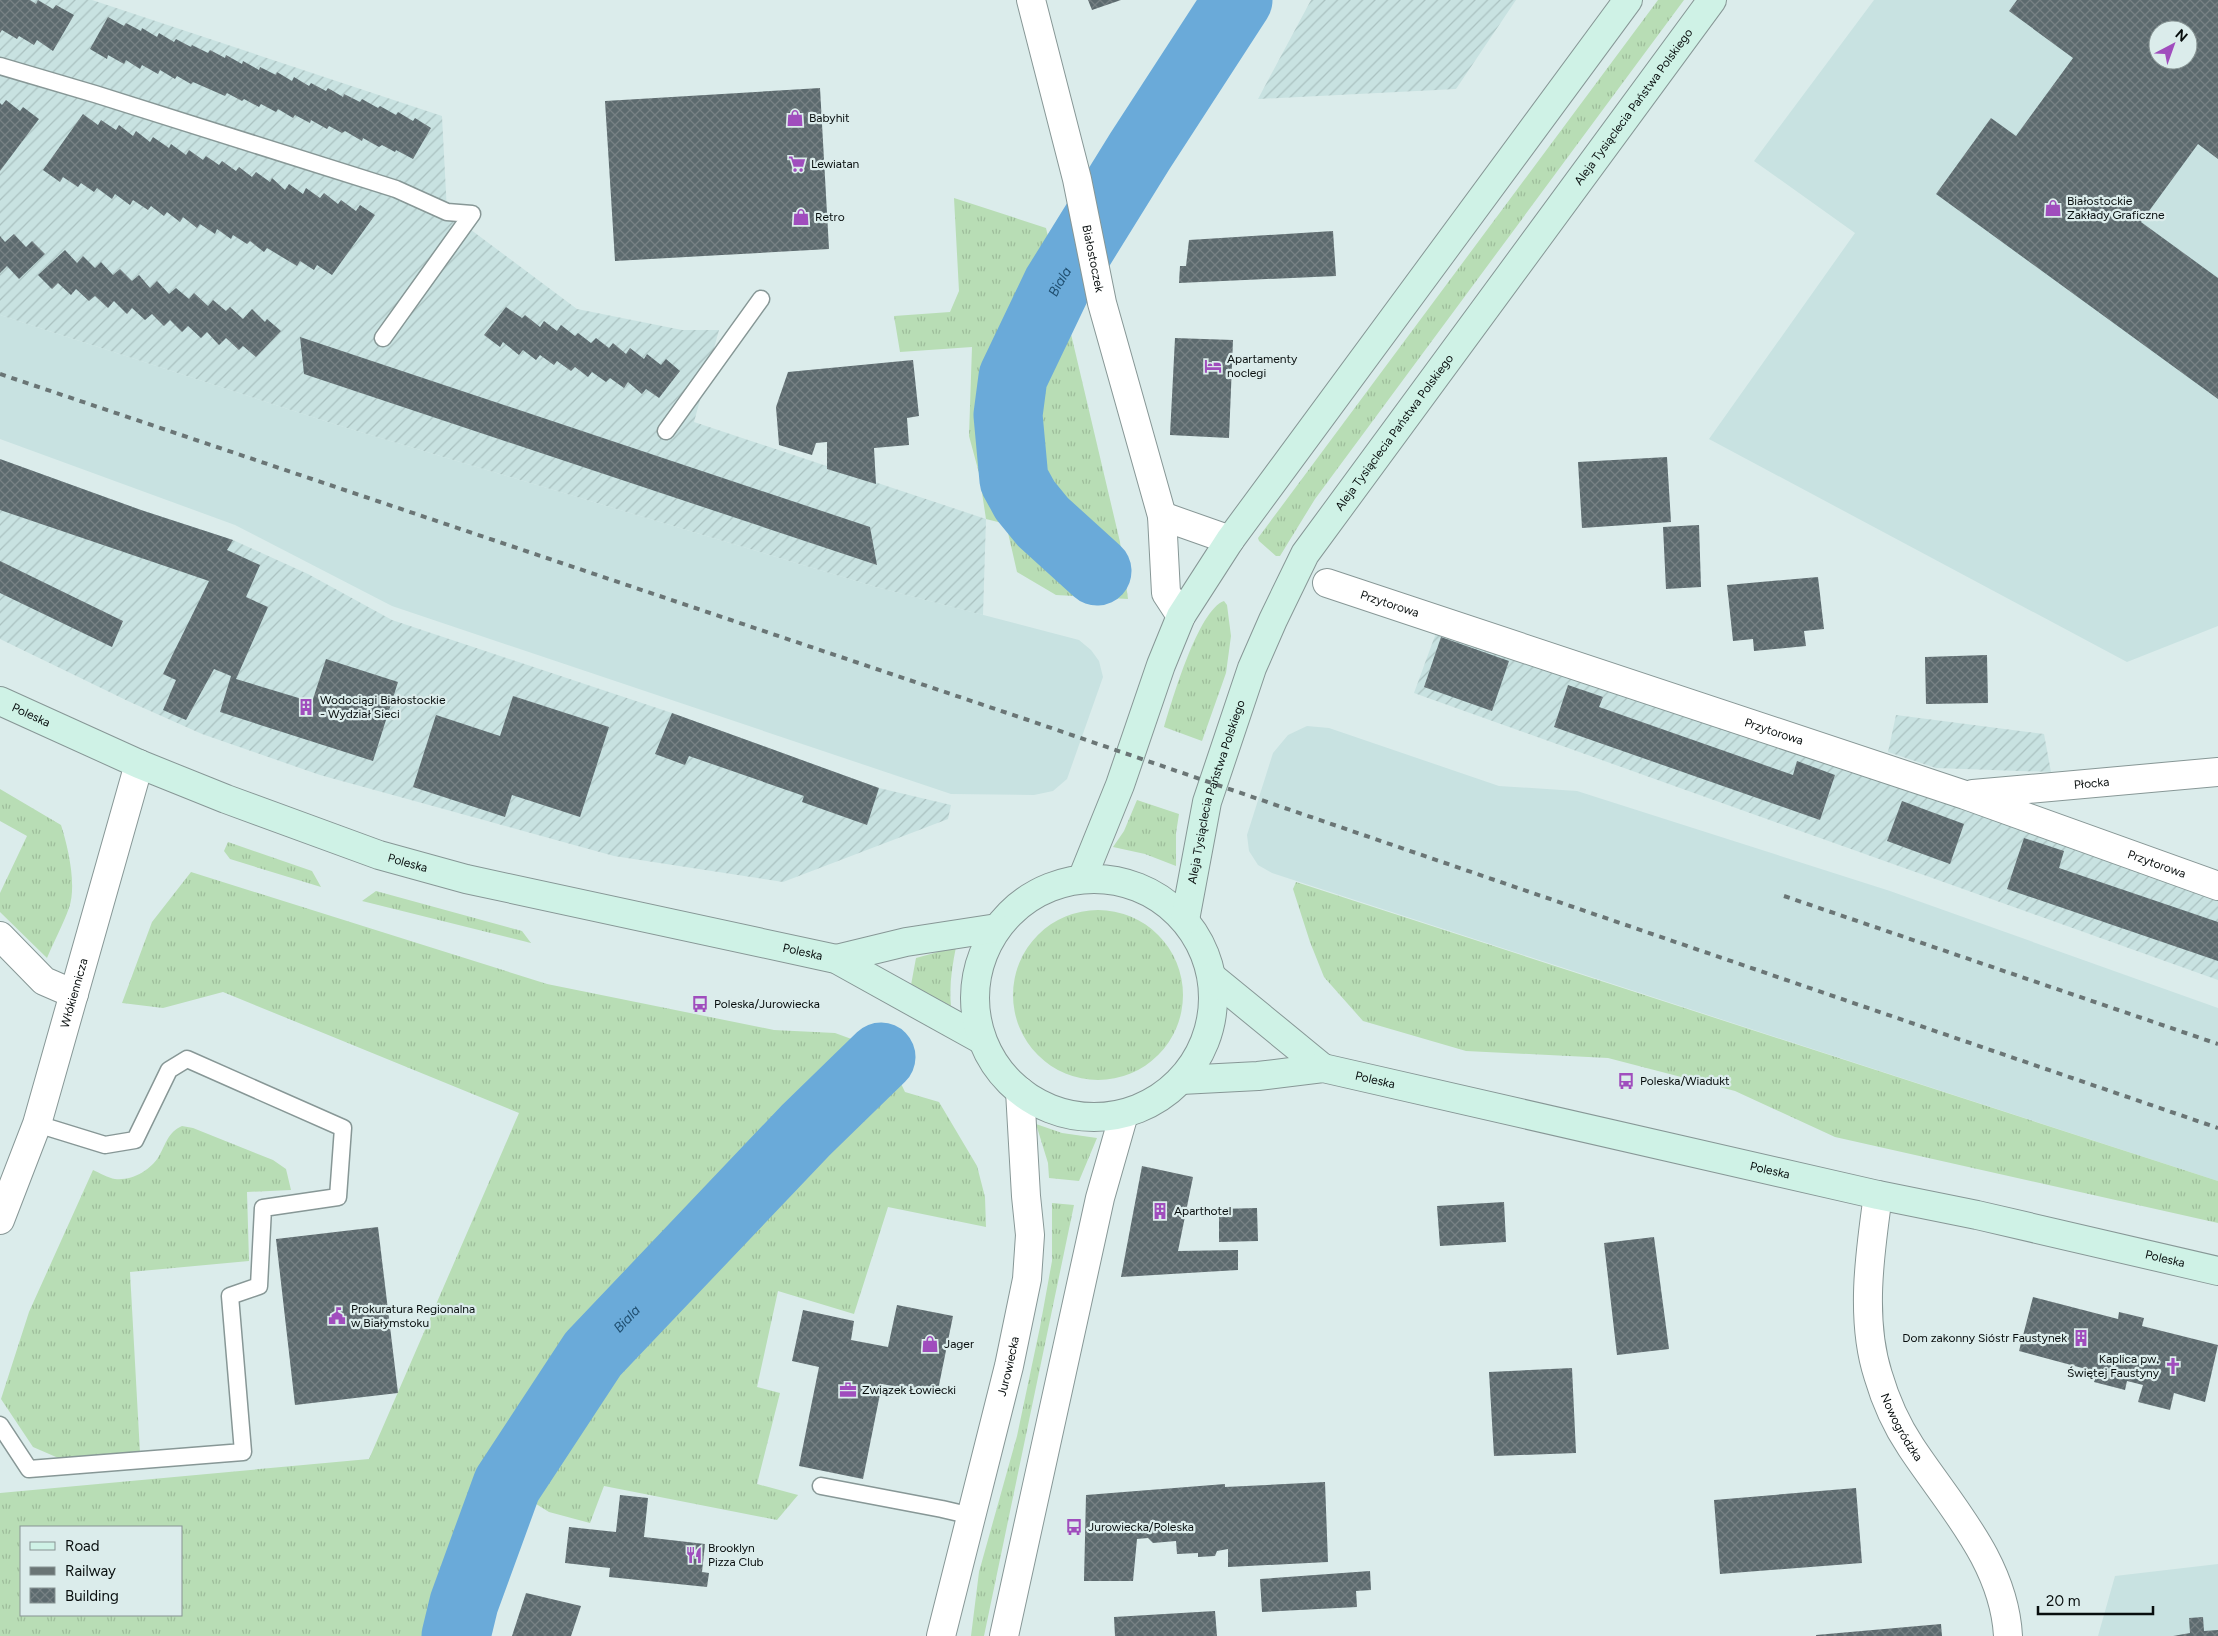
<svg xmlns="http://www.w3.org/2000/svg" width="2218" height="1636" viewBox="0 0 2218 1636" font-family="Figtree,sans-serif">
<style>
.built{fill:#c8e2e1;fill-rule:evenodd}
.industrial{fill:url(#industrial-furrows)}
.grass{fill:url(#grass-tufts);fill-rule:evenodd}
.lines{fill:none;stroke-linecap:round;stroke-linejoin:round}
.river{stroke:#6aaad9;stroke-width:69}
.building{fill:url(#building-cross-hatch);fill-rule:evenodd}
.service-casing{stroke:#879796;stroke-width:19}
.minor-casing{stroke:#879796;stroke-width:30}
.tertiary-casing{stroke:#879796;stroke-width:30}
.secondary-casing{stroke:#879796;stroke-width:30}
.service{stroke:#fff;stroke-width:16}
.minor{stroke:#fff;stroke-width:28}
.tertiary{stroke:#fff;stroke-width:28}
.secondary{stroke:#cff2e6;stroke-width:28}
.rail{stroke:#6a7575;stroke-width:4;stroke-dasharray:6 6;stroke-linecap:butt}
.labels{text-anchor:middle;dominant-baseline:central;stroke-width:4.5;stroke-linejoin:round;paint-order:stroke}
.street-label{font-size:12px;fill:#080e0e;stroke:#dbeceb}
.poi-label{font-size:12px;fill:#080e0e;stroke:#dbeceb;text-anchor:start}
.water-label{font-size:14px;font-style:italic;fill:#1f4e6f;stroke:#dbeceb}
</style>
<defs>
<pattern id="industrial-furrows" width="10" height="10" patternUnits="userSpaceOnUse" patternTransform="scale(1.25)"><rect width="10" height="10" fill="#c8e2e1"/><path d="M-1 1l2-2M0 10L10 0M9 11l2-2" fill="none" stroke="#aac1c0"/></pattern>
<pattern id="grass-tufts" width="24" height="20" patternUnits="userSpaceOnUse" patternTransform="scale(1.25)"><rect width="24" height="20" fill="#b8ddb5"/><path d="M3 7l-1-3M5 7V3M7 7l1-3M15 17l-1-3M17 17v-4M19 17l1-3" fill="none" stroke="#9dbc9a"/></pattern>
<pattern id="building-cross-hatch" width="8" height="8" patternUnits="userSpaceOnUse" patternTransform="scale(1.25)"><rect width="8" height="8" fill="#5c6a6e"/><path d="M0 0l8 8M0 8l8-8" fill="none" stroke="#778184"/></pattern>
</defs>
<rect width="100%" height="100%" fill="#dbeceb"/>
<path class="built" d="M1874 0H2218V626L2127 662 1709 439 1855 233 1754 161ZM2158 30H2188V60H2158Z
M0 315 334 424 876 587 1079 640 1091 650 1099 661 1103 677 1067 779 1053 791 1034 795 951 794 392 606 235 525 0 439Z
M1307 726 1329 728 1499 786 1577 791 1890 891 2218 1008V1181L1272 873 1258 865 1249 851 1247 835 1273 753 1288 735Z
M2218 1564V1636H2098L2115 1576Z"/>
<path class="industrial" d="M0 0H92L442 116 447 212 577 309 682 330H719L694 422 986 519 983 615 876 587 334 424 0 315Z
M1311 0H1516L1456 89 1258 99Z
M0 459 141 510 233 540 308 574 392 620 672 713 879 788 951 805 948 819 783 882 614 856 320 775 202 734 130 702 0 639Z
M1440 622 2218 886V980L1414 693Z
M1896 715 2044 734 2051 772 1936 768 1888 752Z"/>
<path class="grass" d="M1658 0H1684L1315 499 1280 556H1276L1259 541 1258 538Z
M954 198 1046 228 1120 542 1128 599 1056 595 1017 572 1006 524 986 519 979 473 969 436 972 347 900 352 894 316 950 312 959 291Z
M1224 601 1227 605 1231 636 1226 673 1202 741 1164 727C1172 701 1198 610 1224 601Z
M0 789 61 825C68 847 77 885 69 908 63 925 54 941 47 958L0 912V893L27 836 0 821Z
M1137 800 1179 814 1176 833V866L1145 854 1113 847 1124 831Z
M228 842 312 871 321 887 230 859 224 851Z
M191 872 547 984 774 1030 835 1033 868 1045 893 1067 905 1092 939 1102 977 1166 985 1197 986 1227 888 1207 854 1314 778 1291 757 1387 780 1393 757 1484 798 1495 777 1520 604 1486 590 1523 549 1512 507 1486 462 1603 454 1636H0V1493L369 1459 519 1113 223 992 163 1008 122 1003 152 922ZM21 1527H181V1615H21Z
M1296 882 2218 1181V1223L1835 1137 1735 1091 1608 1058 1466 1051 1363 1021 1324 977 1310 942 1293 889Z
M376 891 522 931 531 943 362 901Z
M1013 995a85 85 0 1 1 170 0a85 85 0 1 1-170 0Z
M956 947C952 967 949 986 951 1006L911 985 916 958Z
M1036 1124 1062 1133 1097 1138 1079 1181 1049 1178 1048 1163Z
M182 1126 193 1128 273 1160 286 1169 291 1190 247 1192 249 1261 130 1272 140 1453 63 1460 33 1447 1 1399 29 1312 93 1170C100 1173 108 1178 115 1179 132 1181 151 1170 159 1156 166 1144 168 1132 182 1126Z
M1052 1203 1074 1205 984 1636H971L979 1572 1017 1436 1040 1327 1052 1261Z"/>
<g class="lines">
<g class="river">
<path id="s1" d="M1097 571 1043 522 1025 500 1014 480 1008 415 1013 377 1057 285 1140 151 1238 0"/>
<path id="s2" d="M456 1636 464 1603 507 1485 593 1354 806 1130 881 1057"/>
</g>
</g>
<path class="building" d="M0 0H30L36 4 38 0 53 9 56 5 74 15 53 51 37 40 34 45 19 36 17 39 2 30 0 33Z
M1088 0H1121L1092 10Z
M2017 0H2218V159L2198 144 2141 222 2218 278V399L1936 194 1991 118 2016 136 2073 58 2009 11ZM2158 30H2188V60H2158Z
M108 17 124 26 126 23 141 31 142 28 157 37 159 33 174 42 176 39 191 47 192 45 208 53 210 50 225 58 226 55 242 64 243 61 259 70 260 67 276 75 277 72 292 81 294 77 309 86 311 83 326 91 328 88 343 97 344 94 360 102 362 99 378 108 380 106 396 115 398 112 413 121 415 118 431 128 413 159 396 150 395 152 382 145 379 147 363 138 362 141 345 131 342 133 329 126 327 129 311 120 310 123 295 115 293 118 278 109 276 112 261 104 259 107 244 99 242 101 227 93 225 96 193 82 191 84 177 76 175 79 160 70 158 74 142 65 140 69 126 60 124 64 108 55 107 59 90 49Z
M820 88 829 249 615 261 605 101Z
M6 100 20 111 23 107 39 119 0 171V103L2 105Z
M83 114 98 125 101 120 116 130 119 125 133 136 136 131 150 142 153 137 169 148 171 144 186 155 189 150 203 160 206 156 219 165 222 161 236 171 239 167 252 177 256 172 270 182 272 178 285 190 289 184 303 194 306 188 320 198 324 193 338 204 341 200 356 211 360 205 375 215 332 275 317 265 314 270 300 261 297 266 267 248 264 252 250 241 247 244 233 235 231 239 217 229 215 234 200 224 197 228 183 217 180 222 167 212 164 216 151 206 148 210 133 200 130 205 115 194 112 199 97 188 94 192 81 183 78 187 63 177 60 182 43 170Z
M1333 231 1336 276 1179 283 1180 266H1186L1189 240Z
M14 234 26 247 32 241 45 254 19 279 7 266 0 273V236L5 242Z
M65 250 77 263 83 256 95 268 101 262 113 275 120 269 132 281 139 275 150 288 157 281 169 294 176 288 189 299 194 293 208 306 213 300 226 311 230 307 243 319 252 309 265 322 267 319 281 331 256 357 243 346 239 350 226 338 219 345 207 332 201 338 188 326 182 332 170 320 164 326 152 314 145 320 132 308 127 314 114 301 108 308 95 296 89 301 76 289 71 295 58 283 52 289 38 275Z
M506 307 522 318 525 315 540 327 544 321 557 331 561 325 575 336 578 333 591 343 596 338 609 348 613 343 626 354 630 348 644 359 647 354 661 365 666 359 680 371 659 398 646 389 642 394 628 382 624 388 610 378 606 382 592 372 588 377 575 367 571 371 557 361 554 365 540 355 536 360 523 350 519 355 503 342 500 347 484 335Z
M300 337 870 527 877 565 304 374Z
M1175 338 1233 340 1229 438 1170 435Z
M913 360 919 416 907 418 909 445 874 448 876 484 827 469V442L816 443 812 455 779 445 776 407 788 372Z
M1667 457 1671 522 1582 528 1578 462Z
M0 459 141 510 233 540 227 550 260 565 246 597 268 607 236 679 312 702 326 659 398 682 373 761 220 712 231 676 214 669 186 720 163 710 176 680 163 674 209 581 0 510Z
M1699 525 1701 587 1666 589 1663 527Z
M0 561 123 621 112 647 0 593Z
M1818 577 1824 629 1804 631 1806 646 1754 651 1753 639 1733 641 1727 585Z
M1441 637 1509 661 1492 711 1424 687Z
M1987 655 1988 703 1926 704 1925 657Z
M1568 685 1603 697 1599 707 1793 775 1797 761 1835 775 1820 820 1554 727Z
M513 696 609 727 580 817 512 795 505 817 413 787 436 715 500 736Z
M672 713 879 788 867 825 802 802 804 796 689 756 685 765 655 754Z
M1902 801 1964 824 1950 864 1887 841Z
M2024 838 2064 851 2059 868 2218 922V961L2007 889Z
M1142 1166 1193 1177 1178 1251 1238 1250V1270L1121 1277Z
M1504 1202 1506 1242 1440 1246 1437 1206Z
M1257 1208 1258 1241 1219 1242V1209Z
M378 1227 398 1393 295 1405 276 1239Z
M1654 1237 1669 1349 1617 1355 1604 1243Z
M2033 1297 2118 1319 2119 1312 2144 1318 2142 1326 2218 1345 2205 1402 2174 1393 2170 1410 2138 1402 2143 1385 2127 1381 2125 1390 2094 1382 2097 1372 2019 1351Z
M897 1305 953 1316 937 1395 882 1384 863 1479 799 1466 819 1367 792 1361 803 1310 854 1321 851 1340 888 1347Z
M1572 1368 1576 1453 1494 1456 1489 1372Z
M1325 1482 1328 1562 1228 1567V1549L1217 1551 1215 1556 1198 1557V1553L1177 1554 1176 1541 1153 1543 1148 1538 1137 1539 1133 1581H1084L1086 1495 1225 1484V1487Z
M1856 1488 1862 1563 1720 1574 1714 1500Z
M620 1495 648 1498 644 1537 705 1544 702 1572 709 1573 707 1587 609 1577 610 1568 565 1563 569 1527 616 1532Z
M1370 1571 1371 1590 1356 1591 1357 1607 1262 1612 1260 1579Z
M526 1593 581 1606 571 1636H512Z
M1215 1611 1217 1636H1115L1114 1617Z
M2203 1617 2204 1631 2218 1630V1636H2173L2190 1633 2189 1618Z
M1941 1624 1942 1636H1816V1635Z"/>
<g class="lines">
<g class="service-casing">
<path id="service" d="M0 66 95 94 396 189 447 212 472 214 383 338
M666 431 761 299
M0 1425 29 1469 243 1452 230 1296 259 1286 263 1208 338 1197 343 1128 187 1059 169 1070 135 1140 105 1145 37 1124
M821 1486 942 1509 972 1516"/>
</g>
<g class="minor-casing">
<g id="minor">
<path id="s3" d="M1031 0 1077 179 1102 303 1162 516 1166 593 1181 616"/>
<path d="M1162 516 1230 540"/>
<path id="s4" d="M1327 583 1965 795 2218 886"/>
<path id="s5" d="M1973 794 2218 772"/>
<path d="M0 936 44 981 74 994"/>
<path id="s6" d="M1878 1195C1870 1252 1860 1319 1878 1375 1885 1399 1897 1426 1911 1447 1950 1506 2004 1562 2008 1636"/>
<path id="s7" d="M0 1220 37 1124 139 764"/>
</g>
</g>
<g class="tertiary-casing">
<g id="tertiary">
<path id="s8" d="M941 1636 1009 1366 1027 1279 1030 1235 1026 1196 1020 1091"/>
<path d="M1004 1636 1100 1198 1124 1114"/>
</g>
</g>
<g class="secondary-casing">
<g id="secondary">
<path id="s9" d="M0 701 139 764 226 799 379 855 466 879 836 959 982 1040"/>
<path d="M1082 879 1120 785 1161 665 1181 616 1230 540 1628 0"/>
<circle cx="1094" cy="998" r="119"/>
<path id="s10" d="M1185 920 1207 802 1252 668 1273 620 1305 554 1712 0"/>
<path d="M836 959 906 942 997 928"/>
<path d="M1212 977 1323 1068"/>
<path id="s11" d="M1181 1080 1258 1076 1323 1068 1878 1195 1977 1215 2218 1271"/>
</g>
</g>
<use href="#service" class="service"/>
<use href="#minor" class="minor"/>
<use href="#tertiary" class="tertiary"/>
<use href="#secondary" class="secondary"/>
<path class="rail" d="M0 374 1028 720 2218 1128
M1784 896 2218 1044"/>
</g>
<defs>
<g id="shop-bare" transform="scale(1.35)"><path d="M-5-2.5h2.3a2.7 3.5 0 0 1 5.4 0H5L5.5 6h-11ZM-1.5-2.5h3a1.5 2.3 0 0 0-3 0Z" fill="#a04dbd" stroke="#dbeceb" stroke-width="2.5" paint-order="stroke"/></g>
<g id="supermarket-bare" transform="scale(1.35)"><path d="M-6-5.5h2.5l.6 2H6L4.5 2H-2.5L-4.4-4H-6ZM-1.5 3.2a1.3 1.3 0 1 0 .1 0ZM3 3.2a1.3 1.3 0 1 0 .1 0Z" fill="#a04dbd" stroke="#dbeceb" stroke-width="2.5" paint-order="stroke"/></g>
<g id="hotel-bare" transform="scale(1.35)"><path d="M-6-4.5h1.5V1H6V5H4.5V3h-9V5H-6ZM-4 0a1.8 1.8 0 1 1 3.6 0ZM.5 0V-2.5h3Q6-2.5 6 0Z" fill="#a04dbd" stroke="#dbeceb" stroke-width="2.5" paint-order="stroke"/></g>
<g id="building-bare" transform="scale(1.35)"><path d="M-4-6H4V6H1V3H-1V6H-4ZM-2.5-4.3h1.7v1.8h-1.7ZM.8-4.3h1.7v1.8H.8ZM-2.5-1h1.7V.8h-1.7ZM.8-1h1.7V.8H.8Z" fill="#a04dbd" stroke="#dbeceb" stroke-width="2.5" paint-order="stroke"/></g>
<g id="bus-bare" transform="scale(1.35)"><path d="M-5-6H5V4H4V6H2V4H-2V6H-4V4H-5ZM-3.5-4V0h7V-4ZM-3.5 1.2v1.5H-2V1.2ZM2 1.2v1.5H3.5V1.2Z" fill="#a04dbd" stroke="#dbeceb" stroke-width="2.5" paint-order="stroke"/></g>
<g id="civic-bare" transform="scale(1.35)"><path d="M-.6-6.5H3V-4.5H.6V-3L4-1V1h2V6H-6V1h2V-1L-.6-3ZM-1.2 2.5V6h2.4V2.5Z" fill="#a04dbd" stroke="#dbeceb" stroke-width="2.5" paint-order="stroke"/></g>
<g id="church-bare" transform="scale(1.35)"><path d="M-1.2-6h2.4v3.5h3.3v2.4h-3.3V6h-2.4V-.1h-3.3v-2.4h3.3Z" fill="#a04dbd" stroke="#dbeceb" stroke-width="2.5" paint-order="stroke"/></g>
<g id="office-bare" transform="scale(1.35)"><path d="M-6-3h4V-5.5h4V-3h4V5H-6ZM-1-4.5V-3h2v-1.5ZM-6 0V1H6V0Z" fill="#a04dbd" stroke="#dbeceb" stroke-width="2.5" paint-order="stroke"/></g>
<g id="restaurant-bare" transform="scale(1.35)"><path d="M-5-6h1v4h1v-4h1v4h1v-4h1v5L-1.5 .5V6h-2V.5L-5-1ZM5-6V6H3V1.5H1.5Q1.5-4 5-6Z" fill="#a04dbd" stroke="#dbeceb" stroke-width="2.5" paint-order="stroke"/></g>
</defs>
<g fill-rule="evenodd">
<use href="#shop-bare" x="795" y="118"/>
<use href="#supermarket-bare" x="797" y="164"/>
<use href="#shop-bare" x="2053" y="208"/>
<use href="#shop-bare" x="801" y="217"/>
<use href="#hotel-bare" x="1213" y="366"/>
<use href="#building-bare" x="306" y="707"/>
<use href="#bus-bare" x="700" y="1004"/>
<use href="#bus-bare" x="1626" y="1081"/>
<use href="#building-bare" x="1160" y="1211"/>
<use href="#civic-bare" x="337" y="1316"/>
<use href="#building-bare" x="2081" y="1338"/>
<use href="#shop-bare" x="930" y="1344"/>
<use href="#church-bare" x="2173" y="1366"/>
<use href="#office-bare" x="848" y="1390"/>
<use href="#bus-bare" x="1074" y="1527"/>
<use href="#restaurant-bare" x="694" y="1555"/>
</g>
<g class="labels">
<g class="street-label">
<text stroke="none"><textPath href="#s10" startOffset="942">Aleja Tysiąclecia Państwa Polskiego</textPath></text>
<text stroke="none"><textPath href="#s3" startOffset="266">Białostoczek</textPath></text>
<text stroke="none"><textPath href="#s10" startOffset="538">Aleja Tysiąclecia Państwa Polskiego</textPath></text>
<text stroke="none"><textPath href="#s4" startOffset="66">Przytorowa</textPath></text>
<text stroke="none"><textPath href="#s9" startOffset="34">Poleska</textPath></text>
<text stroke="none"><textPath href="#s4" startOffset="471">Przytorowa</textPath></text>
<text stroke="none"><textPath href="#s5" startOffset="119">Płocka</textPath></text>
<text stroke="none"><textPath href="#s10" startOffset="132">Aleja Tysiąclecia Państwa Polskiego</textPath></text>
<text stroke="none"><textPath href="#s9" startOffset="439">Poleska</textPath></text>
<text stroke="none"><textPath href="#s4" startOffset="876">Przytorowa</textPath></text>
<text stroke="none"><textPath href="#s9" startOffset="844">Poleska</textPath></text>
<text stroke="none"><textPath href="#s7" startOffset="239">Włókiennicza</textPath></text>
<text stroke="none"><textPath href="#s11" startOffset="196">Poleska</textPath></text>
<text stroke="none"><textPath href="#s11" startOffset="601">Poleska</textPath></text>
<text stroke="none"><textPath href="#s11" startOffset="1006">Poleska</textPath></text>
<text stroke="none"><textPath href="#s8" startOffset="278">Jurowiecka</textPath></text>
<text stroke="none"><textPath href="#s6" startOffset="239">Nowogródzka</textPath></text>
</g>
<g class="poi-label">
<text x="809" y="118">Babyhit</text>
<text x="811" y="164">Lewiatan</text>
<text x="2067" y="201">Białostockie<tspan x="2067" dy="14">Zakłady Graficzne</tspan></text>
<text x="815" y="217">Retro</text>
<text x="1227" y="359">Apartamenty<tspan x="1227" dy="14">noclegi</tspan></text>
<text x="320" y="700">Wodociągi Białostockie<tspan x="320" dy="14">- Wydział Sieci</tspan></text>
<text x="714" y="1004">Poleska/Jurowiecka</text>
<text x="1640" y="1081">Poleska/Wiadukt</text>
<text x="1174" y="1211">Aparthotel</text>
<text x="351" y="1309">Prokuratura Regionalna<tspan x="351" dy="14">w Białymstoku</tspan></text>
<text x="2067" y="1338" text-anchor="end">Dom zakonny Sióstr Faustynek</text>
<text x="944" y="1344">Jager</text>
<text x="2159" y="1359" text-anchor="end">Kaplica pw.<tspan x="2159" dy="14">Świętej Faustyny</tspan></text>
<text x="862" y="1390">Związek Łowiecki</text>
<text x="1088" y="1527">Jurowiecka/Poleska</text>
<text x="708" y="1548">Brooklyn<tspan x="708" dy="14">Pizza Club</tspan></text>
</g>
<g class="water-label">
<text stroke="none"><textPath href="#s1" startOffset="334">Biala</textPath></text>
<text stroke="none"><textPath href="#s2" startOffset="365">Biala</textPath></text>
</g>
</g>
<rect x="20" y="1526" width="162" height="90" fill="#dbeceb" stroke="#879393"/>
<rect x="30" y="1542" width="25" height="8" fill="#cff2e6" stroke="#879393"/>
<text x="65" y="1551" font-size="15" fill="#080e0e">Road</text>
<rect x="30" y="1567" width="25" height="8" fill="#6a7575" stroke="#879393"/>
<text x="65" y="1576" font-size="15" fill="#080e0e">Railway</text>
<rect x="30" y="1588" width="25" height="15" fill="url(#building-cross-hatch)" stroke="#879393"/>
<text x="65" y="1601" font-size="15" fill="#080e0e">Building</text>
<g transform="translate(2173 45) rotate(41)"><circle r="24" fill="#dbeceb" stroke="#879393"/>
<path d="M0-4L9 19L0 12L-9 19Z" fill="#a04dbd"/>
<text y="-8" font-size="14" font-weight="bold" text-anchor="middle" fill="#080e0e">N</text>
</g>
<path d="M2038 1606v8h115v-8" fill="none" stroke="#080e0e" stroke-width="2.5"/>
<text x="2046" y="1606" font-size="15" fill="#080e0e" stroke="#dbeceb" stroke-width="4" paint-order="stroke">20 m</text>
</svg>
